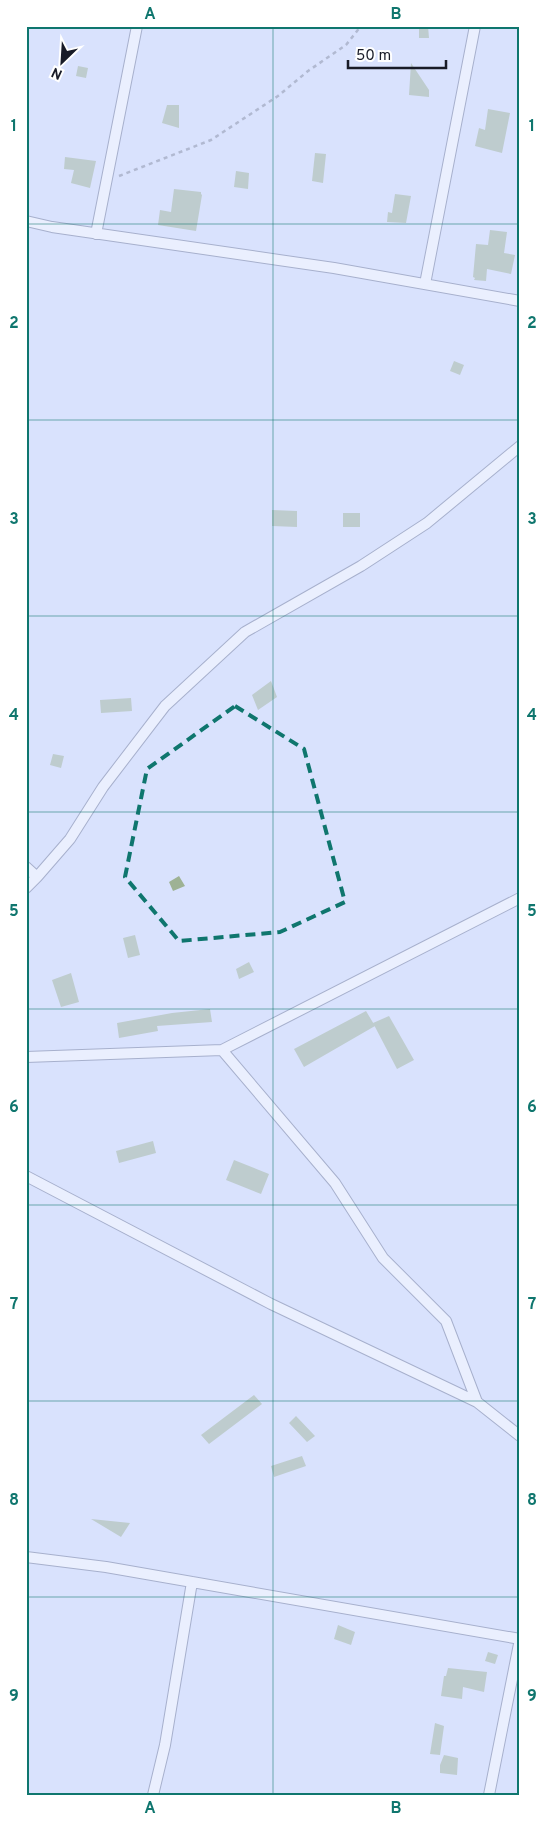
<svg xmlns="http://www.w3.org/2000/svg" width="546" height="1821" viewBox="0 0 546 1821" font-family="Overpass,sans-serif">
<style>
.building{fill:#9eb294}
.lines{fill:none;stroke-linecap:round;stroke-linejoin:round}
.minor-casing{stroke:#6b7492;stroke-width:12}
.path{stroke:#81889c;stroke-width:2.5;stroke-dasharray:4 4;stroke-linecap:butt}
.minor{stroke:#fff;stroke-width:10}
.marked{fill:none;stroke:#0f766e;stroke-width:4;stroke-dasharray:10 6;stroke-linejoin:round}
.grid{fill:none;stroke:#0f766e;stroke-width:1;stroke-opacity:0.55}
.neatline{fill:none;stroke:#0f766e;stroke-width:2}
.grid-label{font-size:16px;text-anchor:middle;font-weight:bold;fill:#0f766e}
</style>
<rect width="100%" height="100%" fill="#d9e2fd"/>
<path class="building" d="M419 26H428L429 38H419Z
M411 63 429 90V97L409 95Z
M78 66 88 68 86 78 76 76Z
M167 105H179V128L162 123Z
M488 109 510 113 502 153 475 146 479 128 485 130Z
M315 153 326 154 323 183 312 181Z
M65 157 96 161 90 188 71 183 74 170 64 169Z
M236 171 249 173 248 189 234 187Z
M174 189 201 192V194L202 195 196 231 158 225 160 210 171 212Z
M395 194 411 196 406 223 387 222 388 212 392 213Z
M490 230 507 232 504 253 515 255 511 274 487 269 486 281 474 280 475 278 473 277 476 244 488 245Z
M454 361 464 365 460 375 450 371Z
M272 510 297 511V527L272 526Z
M343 513H360V527H343Z
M271 681 277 697 258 710 252 695Z
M131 698 132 711 101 713 100 700Z
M53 754 64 756 61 768 50 765Z
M179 876 185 886 173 891 169 882Z
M135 935 140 955 128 958 123 938Z
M249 962 254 972 239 979 236 969Z
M71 973 79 1002 61 1007 52 980Z
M210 1009 212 1022 157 1026 158 1031 119 1038 117 1023 172 1013Z
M366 1011 375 1026 304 1067 294 1049Z
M389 1016 414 1060 397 1069 373 1023Z
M153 1141 156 1153 119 1163 116 1151Z
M234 1160 269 1174 261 1194 226 1180Z
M254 1395 262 1404 209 1444 201 1435Z
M296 1416 315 1436 307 1442 289 1423Z
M302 1456 306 1466 274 1477 271 1466Z
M91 1519 130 1523 121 1537Z
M338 1625 355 1632 351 1645 334 1639Z
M488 1652 498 1655 495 1664 485 1661Z
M448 1668 487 1672 484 1692 463 1687 462 1699 441 1696 444 1676H446Z
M435 1723 444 1726 440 1755 430 1754Z
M444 1755 458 1758 457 1775 440 1773V1765Z"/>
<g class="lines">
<g class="minor-casing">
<path id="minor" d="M26 221 52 227 334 268 520 301
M96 234 137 26
M425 284 475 26
M26 867 37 877 26 888
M37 877 70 839 103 787 165 706 245 632 361 566 427 523 520 446
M222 1050 520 898
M26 1057 222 1050 335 1183 383 1258 446 1321 477 1402 520 1436
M26 1176 271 1304 477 1402
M26 1557 106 1567 520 1639
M153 1795 165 1745 192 1582
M489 1795 520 1639"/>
</g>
<path class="path" d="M119 176 211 140 278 96 308 71 346 45 361 26"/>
<use href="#minor" class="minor"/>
</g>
<path d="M0 0H546V1821H0ZM235 706 304 749 345 902 280 932 179 941 125 877 147 769Z" fill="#d9e2fd" fill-opacity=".55" fill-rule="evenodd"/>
<path class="marked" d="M235 706 304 749 345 902 280 932 179 941 125 877 147 769Z"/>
<path class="grid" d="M273 26V1795M26 224H520M26 420H520M26 616H520M26 812H520M26 1009H520M26 1205H520M26 1401H520M26 1597H520"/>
<rect width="546" height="1821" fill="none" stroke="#ffffff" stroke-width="55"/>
<g transform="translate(62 62) rotate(205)" stroke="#ffffff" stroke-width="4" paint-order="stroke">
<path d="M0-4L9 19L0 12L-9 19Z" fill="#181b27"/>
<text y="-8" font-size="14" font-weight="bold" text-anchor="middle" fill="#181b27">N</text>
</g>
<path d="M348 60v8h98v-8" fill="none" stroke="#181b27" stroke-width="2.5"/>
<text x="356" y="60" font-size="15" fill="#181b27" stroke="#ffffff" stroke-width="4" paint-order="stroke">50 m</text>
<rect x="28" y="28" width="490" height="1766" class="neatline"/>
<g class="grid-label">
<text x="150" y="19">A</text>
<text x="396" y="19">B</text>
<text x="14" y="131">1</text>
<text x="532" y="131">1</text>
<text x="14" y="328">2</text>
<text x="532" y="328">2</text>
<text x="14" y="524">3</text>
<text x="532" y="524">3</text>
<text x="14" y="720">4</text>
<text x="532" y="720">4</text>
<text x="14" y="916">5</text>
<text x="532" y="916">5</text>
<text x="14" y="1112">6</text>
<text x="532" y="1112">6</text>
<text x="14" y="1309">7</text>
<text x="532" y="1309">7</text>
<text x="14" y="1505">8</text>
<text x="532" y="1505">8</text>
<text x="14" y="1701">9</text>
<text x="532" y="1701">9</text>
<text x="150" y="1813">A</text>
<text x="396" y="1813">B</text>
</g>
</svg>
